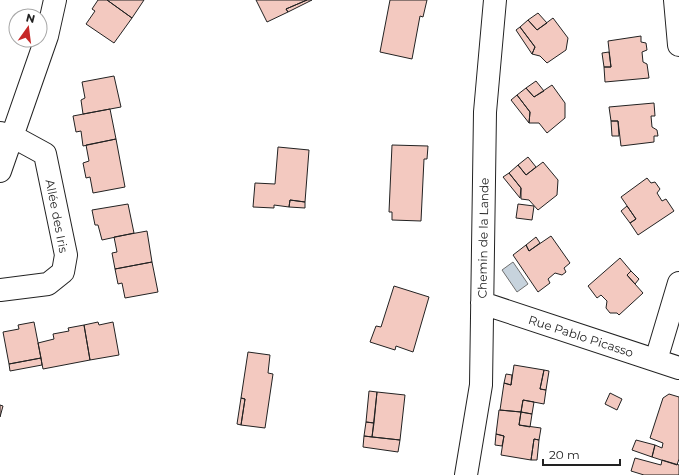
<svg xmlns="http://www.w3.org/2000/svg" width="679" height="475" viewBox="0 0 679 475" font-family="Montserrat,sans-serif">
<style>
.water{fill:#c7d3dd;stroke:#6f6f6f}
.building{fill:#f3c9c0;stroke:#222}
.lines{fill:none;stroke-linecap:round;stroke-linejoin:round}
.street-casing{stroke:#222;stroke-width:24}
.street{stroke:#fff;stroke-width:22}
.labels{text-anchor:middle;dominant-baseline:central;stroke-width:3;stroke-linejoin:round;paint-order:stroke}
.street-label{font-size:12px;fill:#222;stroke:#fff}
</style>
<rect width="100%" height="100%" fill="#fff"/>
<path class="water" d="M513 262 528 284 517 292 502 270Z"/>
<path class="building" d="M98 0H107L132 18 114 43 86 24 95 11 92 9Z
M107 0H144L132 18Z
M256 0H307L286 9 288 12 267 22Z
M307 0H312L288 12 286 9Z
M390 0H427L423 17 420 16 412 59 380 52Z
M538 13 547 23 537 30 528 20Z
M553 18 568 38 566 50 547 63 540 56 532 54 535 47 520 27 528 20 537 30Z
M520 27 535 47 532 54 516 30Z
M641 36V42L646 43 647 50 642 52 643 62 647 64 649 78 605 82 604 67H611L608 41Z
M609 52 611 67H604L602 53Z
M114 76 121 107 83 114 81 100 85 98 82 82Z
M536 81 544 91 534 97 526 88Z
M552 85 565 103V118L547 133 539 123H529L530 112 517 95 526 88 534 97Z
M517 95 530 112 529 123 511 100Z
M654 103 655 116H651L652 127 657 130 658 136H654V142L621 146 618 121H611L609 107Z
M110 109 116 139 83 146 81 131 76 132 73 116Z
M611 121H618L619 136H612Z
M116 139 125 187 93 193 90 177 86 178 83 163 89 161 86 145Z
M392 145 428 146 427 159H424L421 221 392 220V212H389Z
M278 147 309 150 305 202 290 200 289 207 274 205V208L253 207 255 183 275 184Z
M528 157 536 167 526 175 518 165Z
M543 162 558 180 557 195 538 210 529 200 521 199V188L509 173 518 165 526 175Z
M509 173 521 188 520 198 503 177Z
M647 178 651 183 655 182 660 189 657 193 662 201 666 199 674 211 638 235 630 223 636 219 621 197Z
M290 200 305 202V208L289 207Z
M128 204 134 233 102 240 98 225H95L92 210Z
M518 204 534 206 532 220 516 218Z
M627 206 636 219 630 223 621 211Z
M147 231 152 262 115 269 112 253 117 252 114 237Z
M551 236 570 263 564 268 566 272 562 275 555 273 548 279 550 283 538 292 513 255 526 245 529 251Z
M536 237 540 243 529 251 526 245Z
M620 258 631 271 627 275 643 293 619 315 617 313H610L606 308 607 301 601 295 597 298 588 286Z
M152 262 158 292 125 298 122 283 118 284 115 269Z
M631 271 639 279 635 284 627 275Z
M394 286 429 297 413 352 396 346 395 350 370 342 376 326 381 327Z
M34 322 41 358 9 364 3 332 19 329 18 325Z
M98 322 99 325 113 322 119 355 90 360 84 325Z
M84 325 90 360 43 369 38 343 54 339 53 334 69 331 68 328Z
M248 352 270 355 268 373 273 374 265 428 241 425 245 399 241 398Z
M41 358 42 365 10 371 9 364Z
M514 365 544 370 540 389 546 390 544 404 523 400 521 412 500 410 504 383 511 385Z
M544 370 549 371 546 390 540 389Z
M506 374 512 375 511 385 504 383Z
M369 391 377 392 374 423 366 422Z
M377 392 405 395 400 440 372 437Z
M610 393 622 399 617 410 605 404Z
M669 394 679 397V459L677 465 652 457 655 445 662 448 663 443 650 438 663 398Z
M241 398 245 399 241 425 237 424Z
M523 400 534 402 532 414 521 412Z
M0 405 3 406 0 417Z
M499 410 521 412 519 425 541 428 539 440 534 439 531 460 501 455 504 436 496 434Z
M521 412 532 414 530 427 519 425Z
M366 422 374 423 372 437 364 436Z
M496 434 504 436 502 446 495 445Z
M364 436 400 440 398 452 363 447Z
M534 439 539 440 537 460H531Z
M636 440 655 445 652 457 632 450Z
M635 458 661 465 662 460 679 465V475H644L631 471Z"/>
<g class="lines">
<g class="street-casing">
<path id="street" d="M675 0 679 45
M0 133 12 136 45 154 66 255 63 272 48 284 0 290
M0 171 47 36 55 0
M482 303 679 368
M656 360 679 283
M466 475 481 385 485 112 495 0"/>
</g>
<use href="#street" class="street"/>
</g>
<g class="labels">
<g class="street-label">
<text transform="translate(57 216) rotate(79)">Allée des Iris</text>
<text transform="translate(483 238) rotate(-89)">Chemin de la Lande</text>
<text transform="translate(581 336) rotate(18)">Rue Pablo Picasso</text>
</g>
</g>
<g transform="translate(28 28) rotate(14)"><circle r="19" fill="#ffffff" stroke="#a7a7a7"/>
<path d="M0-3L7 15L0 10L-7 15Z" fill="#c62828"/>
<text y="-6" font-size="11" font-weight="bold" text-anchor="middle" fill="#222222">N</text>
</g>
<path d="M543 459v6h77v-6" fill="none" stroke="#222222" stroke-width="2"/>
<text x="549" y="459" font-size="12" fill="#222222" stroke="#ffffff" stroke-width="3" paint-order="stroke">20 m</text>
</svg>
